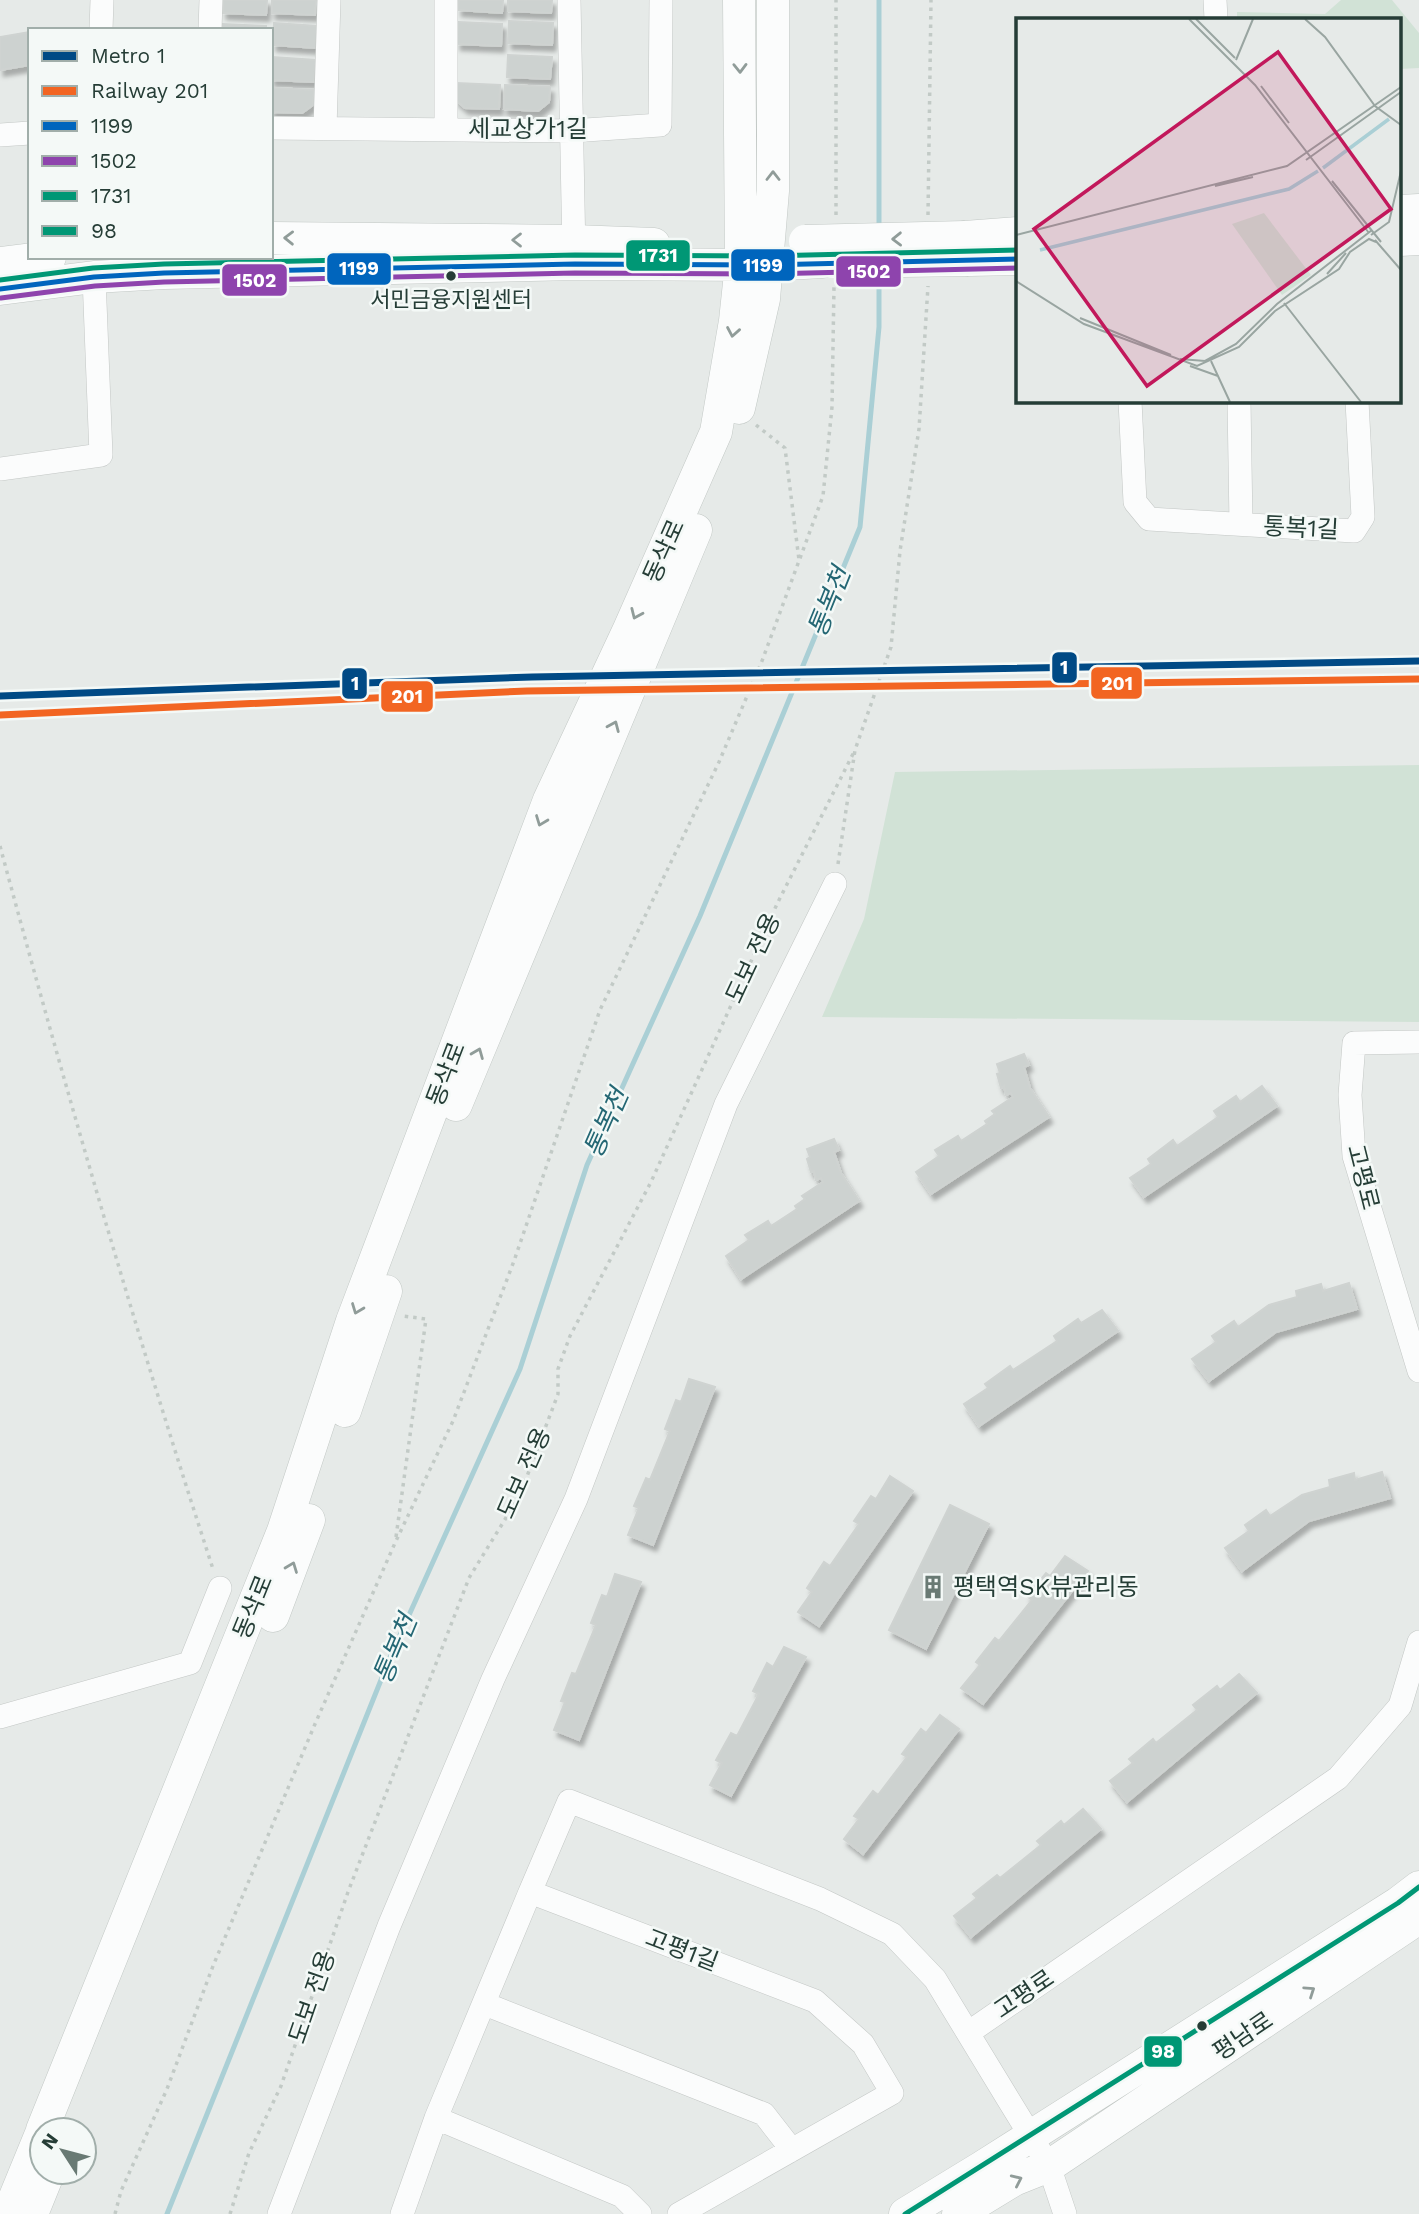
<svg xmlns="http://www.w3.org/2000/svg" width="1419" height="2214" viewBox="0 0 1419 2214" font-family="'Work Sans','Noto Sans KR',sans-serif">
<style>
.green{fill:#d1e2d6}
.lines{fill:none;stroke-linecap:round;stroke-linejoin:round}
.stream{stroke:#aacfd5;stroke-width:5}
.building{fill:#cdd2d0;stroke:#cfd3d1;stroke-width:2;filter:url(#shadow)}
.street-casing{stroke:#c3c7c5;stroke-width:24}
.secondary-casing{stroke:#c2c8c5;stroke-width:33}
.path{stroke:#c2cac6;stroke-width:3.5;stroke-dasharray:3.5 5;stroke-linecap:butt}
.street{stroke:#fbfcfc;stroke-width:23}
.secondary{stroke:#fbfcfc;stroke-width:32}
.secondary-bridge-casing{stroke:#c2c8c5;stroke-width:33;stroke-linecap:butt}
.secondary-bridge{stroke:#fbfcfc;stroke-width:32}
.bus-1-casing{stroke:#f4f9f7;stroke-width:10}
.bus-2-casing{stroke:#f4f9f7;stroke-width:10}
.bus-3-casing{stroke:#f4f9f7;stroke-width:10}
.bus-4-casing{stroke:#f4f9f7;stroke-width:10}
.bus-1{stroke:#0065bd;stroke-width:5}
.bus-2{stroke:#8e44ad;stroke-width:5}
.bus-3{stroke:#009775;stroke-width:5}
.bus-4{stroke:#009775;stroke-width:5}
.rail-1-casing{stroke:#f4f9f7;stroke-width:12}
.rail-1{stroke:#f26522;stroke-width:7}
.metro-1-casing{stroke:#f4f9f7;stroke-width:12}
.metro-1{stroke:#004a85;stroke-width:7}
.oneway{stroke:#909c99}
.bus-dot{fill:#253d36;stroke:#f4f9f7;stroke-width:2.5}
.labels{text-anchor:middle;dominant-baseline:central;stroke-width:5;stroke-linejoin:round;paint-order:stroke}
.bus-label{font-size:22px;fill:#253d36;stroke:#f4f9f7}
.street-label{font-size:24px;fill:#253d36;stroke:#f4f9f7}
.poi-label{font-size:24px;fill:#253d36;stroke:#f4f9f7;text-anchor:start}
.water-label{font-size:26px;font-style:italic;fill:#246774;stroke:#f4f9f7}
.inset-river{fill:none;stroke:#aacfd5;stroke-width:3.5}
.inset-road{fill:none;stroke:#99a5a1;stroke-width:2}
.view{fill:#c2185b;fill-opacity:0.15;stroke:#c2185b;stroke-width:3.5}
.inset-edge{fill:none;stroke:#253d36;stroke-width:3.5}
.line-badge{stroke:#f4f9f7;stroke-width:2.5}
.badge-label{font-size:19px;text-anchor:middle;font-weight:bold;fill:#fff}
</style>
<defs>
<filter id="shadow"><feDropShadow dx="3.5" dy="6" stdDeviation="2" flood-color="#0004"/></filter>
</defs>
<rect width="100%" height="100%" fill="#e6eae8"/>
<path class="green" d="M1341 0H1392L1419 33V68L1400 69V19H1237V12L1325 14Z
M1419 765V1022L822 1017 864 919 895 772Z"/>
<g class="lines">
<path class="stream" d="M879 0V228
M167 2214 391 1655 520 1369 587 1165 700 916 860 527 879 327V273"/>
</g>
<path class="building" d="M223 0H267L266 15 223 13Z
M272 0H316L315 15 272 13Z
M459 0H503L502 13 458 10Z
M508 0H552L551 13 508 11Z
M509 21 553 23 552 45 508 43Z
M458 22 502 24 501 46 457 44Z
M274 23 317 26 316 48 273 45Z
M222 24 266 26V30H222Z
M30 32V65L0 70V37Z
M508 55 552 57 550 79 507 77Z
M272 57 316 60 314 82 271 80Z
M456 83 500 85 499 109 465 108 455 99Z
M505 85 550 87 549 102 538 111 504 109Z
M271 88 314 90 313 105 302 113 271 112Z
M1024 1054 1029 1065 1024 1067 1030 1088 1049 1117 931 1194 916 1172 939 1156 935 1150 958 1136 961 1141 987 1124 985 1121 995 1114 992 1111 1013 1097 1011 1093 1006 1095 1004 1086 1001 1088 997 1074 1000 1073 997 1064Z
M1262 1086 1277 1106 1144 1197 1130 1178 1151 1164 1148 1159 1173 1140 1177 1146 1218 1117 1214 1111 1236 1096 1240 1102Z
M834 1139 839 1150 834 1152 841 1173 859 1201 741 1279 726 1256 749 1240 745 1235 768 1221 771 1226 797 1209 795 1206 805 1199 802 1196 823 1182 821 1178 816 1180 814 1171 811 1172 807 1159 810 1157 807 1149Z
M1349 1283 1357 1309 1276 1332 1209 1381 1192 1359 1216 1342 1212 1336 1234 1321 1238 1327 1269 1305 1297 1297 1296 1291 1321 1284 1323 1291Z
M1102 1310 1118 1331 979 1426 964 1404 988 1388 985 1384 1010 1366 1013 1370 1057 1341 1054 1336 1078 1319 1081 1323Z
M689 1379 715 1387 653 1545 628 1535 639 1508 634 1506 646 1478 650 1480 670 1431 665 1429 676 1400 681 1402Z
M1382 1472 1390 1498 1309 1521 1242 1571 1225 1548 1249 1531 1245 1525 1266 1510 1270 1516 1302 1495 1330 1487 1329 1480 1354 1473 1355 1480Z
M890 1476 913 1491 819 1626 798 1612 812 1592 807 1588 824 1562 830 1566 859 1524 854 1521 871 1496 876 1499Z
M950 1505 989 1524 926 1649 889 1630Z
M1065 1556 1088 1571 983 1704 961 1688 980 1665 976 1662 995 1638 999 1641 1032 1600 1027 1596 1046 1573 1050 1576Z
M615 1574 641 1582 579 1740 554 1730 565 1702 561 1701 572 1673 576 1674 596 1625 591 1623 602 1595 607 1597Z
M784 1647 806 1657 731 1796 710 1785 722 1763 716 1760 731 1733 737 1736 759 1694 753 1691 767 1663 773 1667Z
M1239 1674 1257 1693 1127 1802 1110 1781 1133 1763 1129 1759 1153 1739 1156 1743 1197 1710 1193 1705 1217 1686 1220 1690Z
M940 1715 959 1729 863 1854 844 1839 859 1819 854 1816 873 1791 878 1795 907 1757 902 1754 921 1729 926 1733Z
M1083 1809 1101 1829 971 1937 954 1916 977 1898 973 1894 997 1875 1000 1878 1041 1845 1037 1841 1061 1821 1064 1825Z"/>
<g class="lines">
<g class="street-casing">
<path id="street" d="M446 0V129
M569 0 574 254
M1215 0 1216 19
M101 30 102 0
M210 30 211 0
M271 128 571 131 660 125 661 0
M325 128 329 0
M0 135 30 133
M1130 401 1135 502 1149 519 1354 531 1363 517 1357 401
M1239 401 1241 524
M0 469 101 455 94 277
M1419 1042 1354 1043 1350 1095 1354 1156 1419 1371
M0 1717 190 1663 220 1588
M530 1892 569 1801 820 1899 892 1934 935 1979 1008 2099 1049 2166 1065 2214
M485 2004 764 2114 792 2150
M968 2033 1338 1778 1400 1706 1419 1642
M436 2118 622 2196 640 2214
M279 2214 389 1926 493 1679 576 1499 726 1104 835 884
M402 2214 436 2118 530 1892 815 2001 863 2044 892 2093 679 2214"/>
</g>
<g class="secondary-casing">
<path id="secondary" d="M1400 211 1419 210
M965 237 1018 233
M271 238 574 241 654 244
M1400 240 1419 239
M968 260 1018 259
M0 263 50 257
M0 289 94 277 164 273 575 264 766 265 822 262
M739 408 764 299 773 191V0
M456 1105 696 530
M345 1411 386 1291
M273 1616 309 1520
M42 2130 283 1531 352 1321 549 800 629 629 716 432 735 321 741 264 739 0
M8 2214 42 2131
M32 2214 49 2172
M905 2214 982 2167 1398 1903 1419 1887
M958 2214 1014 2180 1049 2166 1419 1918"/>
</g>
<path class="path" d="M836 215V0
M928 215 931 0
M756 425 785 448 799 560
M0 846C65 1088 135 1330 213 1569
M838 864 855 750 891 647 900 551 919 429 928 286
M396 1537 426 1319 403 1316
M115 2214 121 2191 167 2089 213 1966 315 1724 395 1543 453 1421 514 1261 600 1010 719 762 762 661 823 496 832 407 834 286
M230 2214 249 2153 281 2086 348 1892 469 1578 520 1495 558 1394V1369L570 1336 651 1182 777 904 855 750"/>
<use href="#street" class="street"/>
<use href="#secondary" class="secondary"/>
<g class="secondary-bridge-casing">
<path id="secondary-bridge" d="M805 241 965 237
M834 262 968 260"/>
</g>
<use href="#secondary-bridge" class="secondary-bridge"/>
<g class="bus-1-casing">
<path id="bus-1" d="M0 289 94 277 164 273 575 264 766 265 1018 259"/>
</g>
<g class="bus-2-casing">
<path id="bus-2" d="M1 298 95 286 164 282 575 273 766 274 1018 268"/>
</g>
<g class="bus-3-casing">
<path id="bus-3" d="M0 280 93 268 164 264 575 255 766 256 1018 250"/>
</g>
<g class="bus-4-casing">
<path id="bus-4" d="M905 2214 1398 1903 1419 1887"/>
</g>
<use href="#bus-1" class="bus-1"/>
<use href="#bus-2" class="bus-2"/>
<use href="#bus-3" class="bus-3"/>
<use href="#bus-4" class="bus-4"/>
<g class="rail-1-casing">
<path id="rail-1" d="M0 715 527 691 1419 679"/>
</g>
<use href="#rail-1" class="rail-1"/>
<g class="metro-1-casing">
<path id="metro-1" d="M0 696 532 677 1419 661"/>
</g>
<use href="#metro-1" class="metro-1"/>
</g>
<defs><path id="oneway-chevron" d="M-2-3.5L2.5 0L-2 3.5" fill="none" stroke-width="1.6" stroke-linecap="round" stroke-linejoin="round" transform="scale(1.75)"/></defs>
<g class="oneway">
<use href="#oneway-chevron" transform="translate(740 68) rotate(89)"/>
<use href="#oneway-chevron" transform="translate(773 176) rotate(-90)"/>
<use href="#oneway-chevron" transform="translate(289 238) rotate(-179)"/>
<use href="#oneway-chevron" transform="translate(897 239) rotate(179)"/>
<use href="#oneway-chevron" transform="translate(517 240) rotate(-180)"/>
<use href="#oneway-chevron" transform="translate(733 332) rotate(100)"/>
<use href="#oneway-chevron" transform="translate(636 614) rotate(114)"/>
<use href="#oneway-chevron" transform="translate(614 726) rotate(-67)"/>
<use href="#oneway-chevron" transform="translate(541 821) rotate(111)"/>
<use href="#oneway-chevron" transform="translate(478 1053) rotate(-68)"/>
<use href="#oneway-chevron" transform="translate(357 1309) rotate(111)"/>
<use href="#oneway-chevron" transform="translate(292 1567) rotate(-69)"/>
<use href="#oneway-chevron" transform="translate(1310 1991) rotate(-34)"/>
<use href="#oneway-chevron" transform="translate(1017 2180) rotate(-25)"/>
</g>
<defs>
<g id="building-bare" transform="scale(1.89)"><path d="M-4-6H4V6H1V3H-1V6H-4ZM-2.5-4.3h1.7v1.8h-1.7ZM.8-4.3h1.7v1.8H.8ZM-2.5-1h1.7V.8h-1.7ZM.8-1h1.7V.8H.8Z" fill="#697a74" stroke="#f4f9f7" stroke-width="2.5" paint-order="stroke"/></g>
</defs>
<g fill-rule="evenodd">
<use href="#building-bare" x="933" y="1587"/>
</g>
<g class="bus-dot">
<circle cx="451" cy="276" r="6"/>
<circle cx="1202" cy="2026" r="6"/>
</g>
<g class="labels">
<g class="bus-label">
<text x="451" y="299">서민금융지원센터</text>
</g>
<g class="street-label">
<text x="528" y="129">세교상가1길</text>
<text transform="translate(1301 528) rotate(3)">통복1길</text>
<text transform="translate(664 551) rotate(-66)">동삭로</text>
<text transform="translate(753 958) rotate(-65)">도보 전용</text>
<text transform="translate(446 1074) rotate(-69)">동삭로</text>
<text transform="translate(1363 1177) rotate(76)">고평로</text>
<text transform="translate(524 1473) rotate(-66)">도보 전용</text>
<text transform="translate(253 1607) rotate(-68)">동삭로</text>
<text transform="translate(682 1950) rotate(21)">고평1길</text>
<text transform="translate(1024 1994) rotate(-34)">고평로</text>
<text transform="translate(312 1997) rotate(-71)">도보 전용</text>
<text transform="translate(1243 2036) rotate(-34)">평남로</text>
</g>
<g class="poi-label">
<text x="953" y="1587">평택역SK뷰관리동</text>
</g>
<g class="water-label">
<text transform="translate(829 602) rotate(-68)">통복천</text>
<text transform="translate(606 1123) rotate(-66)">통복천</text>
<text transform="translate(395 1649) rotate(-67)">통복천</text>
</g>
</g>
<g transform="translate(1016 18)">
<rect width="385" height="385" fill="#e6eae8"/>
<path d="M248 195 295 257 266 277 216 206Z" fill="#d1e2d6"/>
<path class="inset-river" d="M307 150 373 101M24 232 273 171 302 153"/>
<path class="inset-road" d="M173 1 239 67 353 215M180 1 219 40M289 1 309 19 359 88 385 107M220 42 237 1M245 68 273 105M290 142 385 74M316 163 365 224M199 168 237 159M0 217 271 148 385 69M355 217 373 204 385 153M359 222 385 252M311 256 330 235M0 263 68 306 181 348 223 329 259 293 323 251 334 234 353 221 360 224M268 285 345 384M64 300 155 337M164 341 189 343 220 326 261 286 356 212M195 343 214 384M174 348 202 358"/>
<path class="view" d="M262 34 375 191 131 368 18 211Z"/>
<rect width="385" height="385" class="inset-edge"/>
</g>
<g class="line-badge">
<rect x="625" y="239" width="66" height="33" rx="7" fill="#009775"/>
<rect x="730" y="248" width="66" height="34" rx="7" fill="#0065bd"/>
<rect x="326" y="252" width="66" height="34" rx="7" fill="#0065bd"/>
<rect x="835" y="255" width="67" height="33" rx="7" fill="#8e44ad"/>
<rect x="221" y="263" width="67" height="34" rx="7" fill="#8e44ad"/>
<rect x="1051" y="651" width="27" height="33" rx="7" fill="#004a85"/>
<rect x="1090" y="666" width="53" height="34" rx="7" fill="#f26522"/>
<rect x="341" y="667" width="27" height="33" rx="7" fill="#004a85"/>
<rect x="380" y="680" width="54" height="33" rx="7" fill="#f26522"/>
<rect x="1143" y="2035" width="40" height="33" rx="7" fill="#009775"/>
</g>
<g class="badge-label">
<text x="658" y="262">1731</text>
<text x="763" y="272">1199</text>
<text x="359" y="275">1199</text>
<text x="869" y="278">1502</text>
<text x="255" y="287">1502</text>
<text x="1064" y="674">1</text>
<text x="1117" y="690">201</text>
<text x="355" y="690">1</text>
<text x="407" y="703">201</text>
<text x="1163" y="2058">98</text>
</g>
<rect x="28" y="28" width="245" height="231" fill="#f4f9f7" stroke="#a1aeaa" stroke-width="2"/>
<rect x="42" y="51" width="35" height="10" fill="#004a85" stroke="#a1aeaa" stroke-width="2"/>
<text x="91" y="63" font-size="21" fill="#253d36">Metro 1</text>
<rect x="42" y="86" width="35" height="10" fill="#f26522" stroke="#a1aeaa" stroke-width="2"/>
<text x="91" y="98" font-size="21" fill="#253d36">Railway 201</text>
<rect x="42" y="121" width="35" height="10" fill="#0065bd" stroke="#a1aeaa" stroke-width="2"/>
<text x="91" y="133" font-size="21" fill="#253d36">1199</text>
<rect x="42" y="156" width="35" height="10" fill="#8e44ad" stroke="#a1aeaa" stroke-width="2"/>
<text x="91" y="168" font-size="21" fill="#253d36">1502</text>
<rect x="42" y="191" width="35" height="10" fill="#009775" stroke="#a1aeaa" stroke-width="2"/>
<text x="91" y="203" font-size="21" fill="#253d36">1731</text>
<rect x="42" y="226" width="35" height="10" fill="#009775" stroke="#a1aeaa" stroke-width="2"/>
<text x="91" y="238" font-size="21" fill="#253d36">98</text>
<g transform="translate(63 2151) rotate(306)"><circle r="33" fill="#f4f9f7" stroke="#a1aeaa" stroke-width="2"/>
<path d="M0-5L12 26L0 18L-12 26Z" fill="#697a74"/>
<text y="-10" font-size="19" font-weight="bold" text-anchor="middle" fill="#253d36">N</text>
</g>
</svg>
